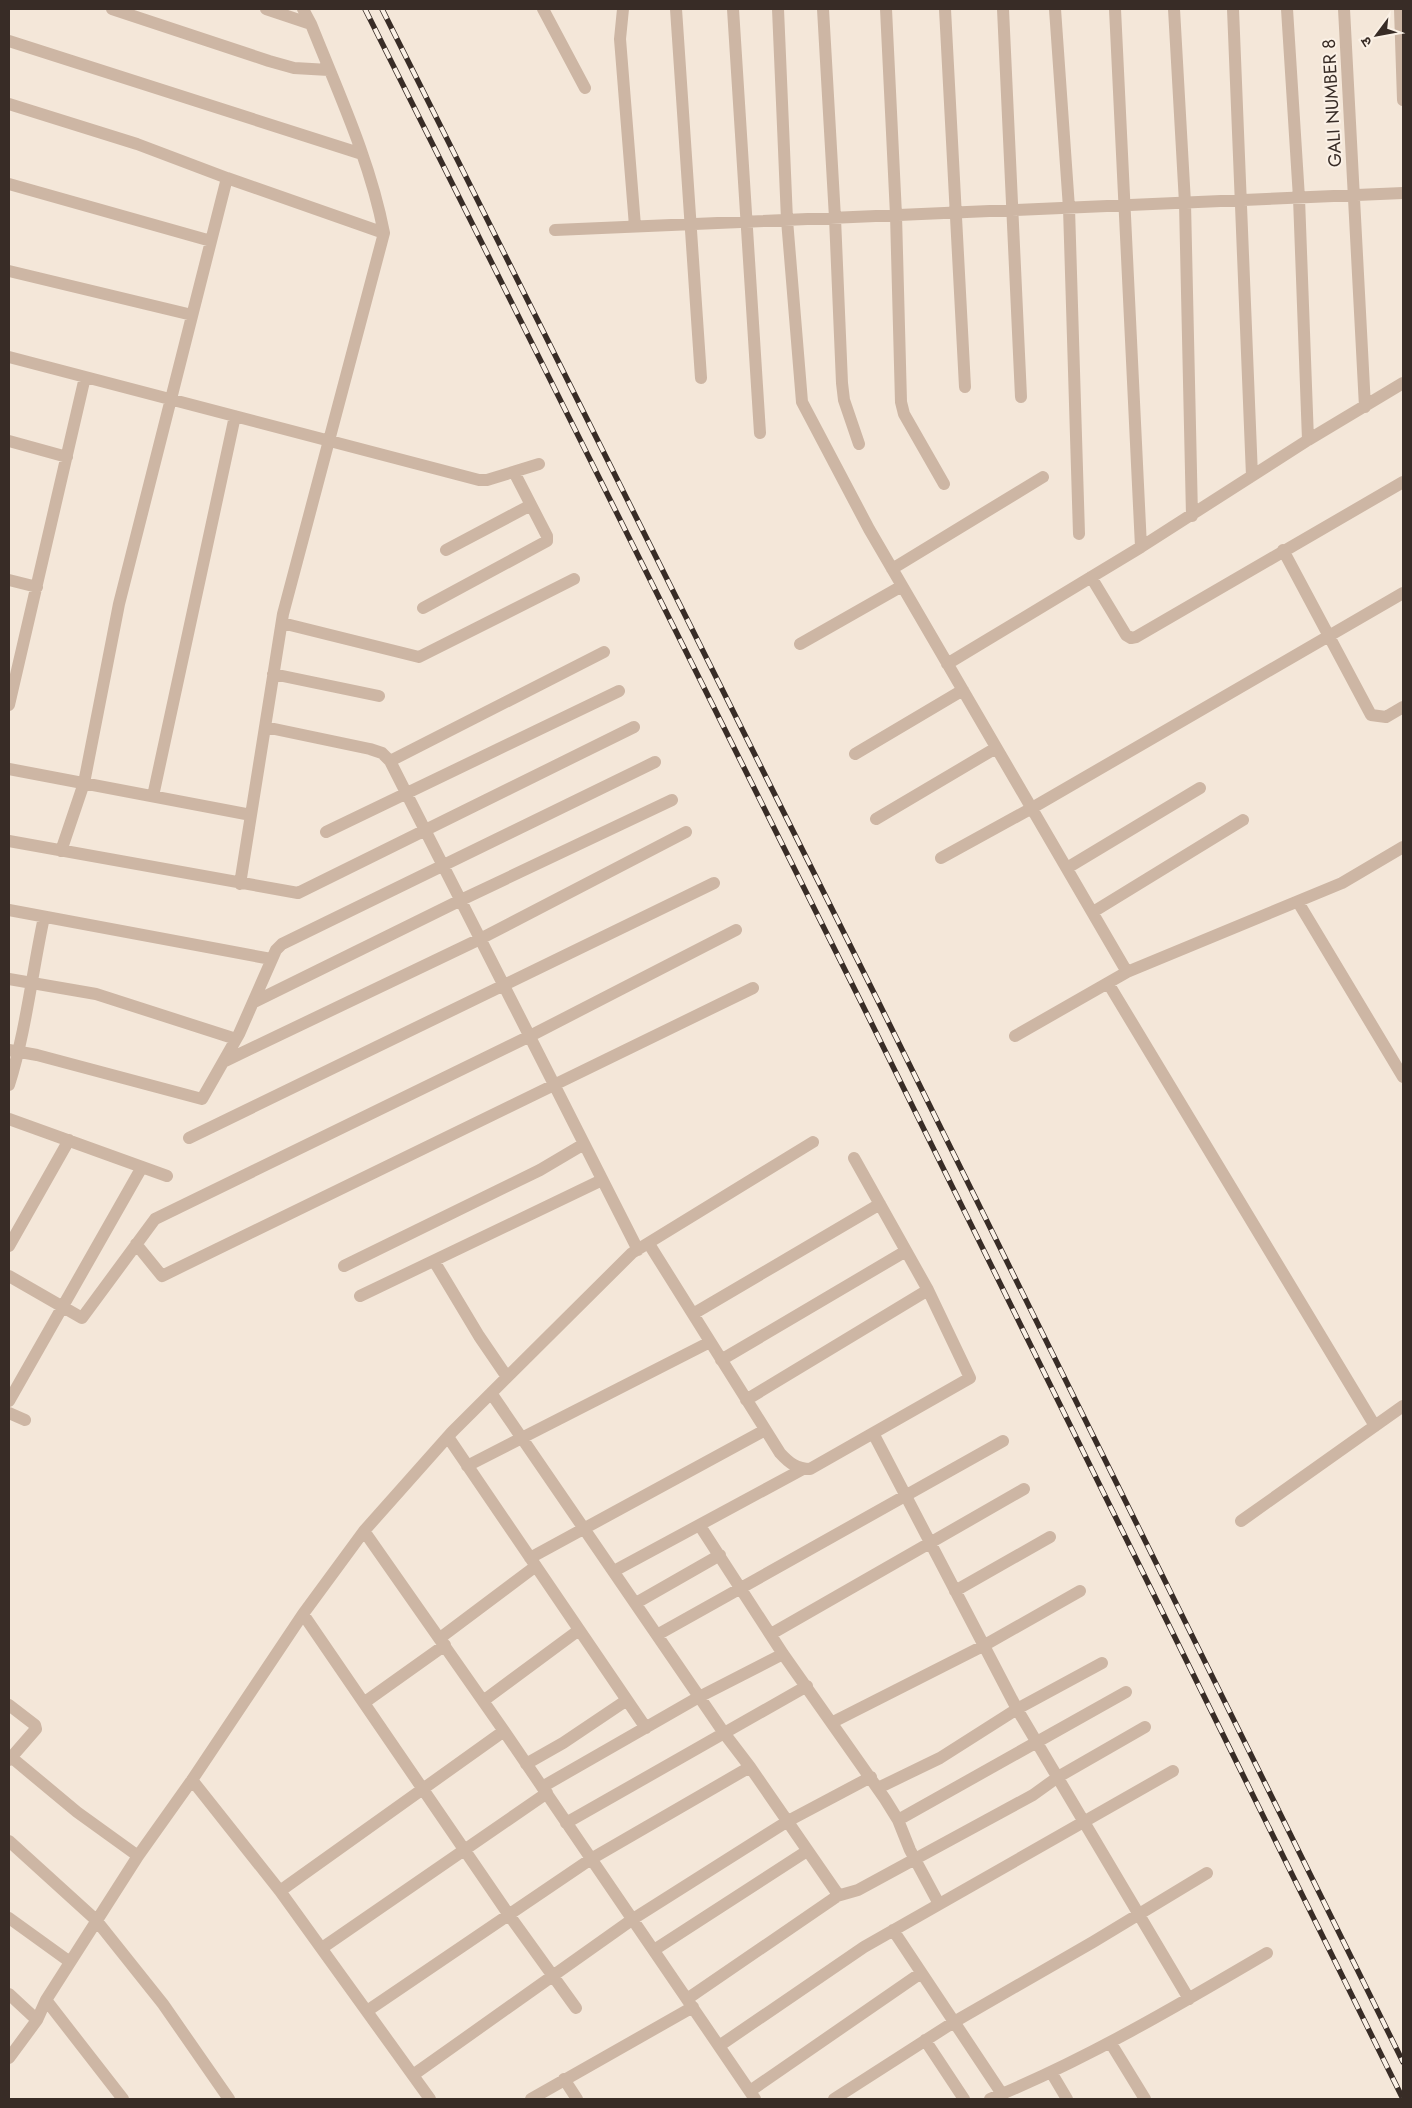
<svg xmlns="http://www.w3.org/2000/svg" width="1412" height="2108" viewBox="0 0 1412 2108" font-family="Jost,'Noto Sans Devanagari',sans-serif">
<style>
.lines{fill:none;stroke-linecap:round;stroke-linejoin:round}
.minor{stroke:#cdb6a4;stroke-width:12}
.rail-casing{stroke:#382c26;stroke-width:5.5}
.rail{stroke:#fbf1e6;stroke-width:4;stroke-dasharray:11;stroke-linecap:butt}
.labels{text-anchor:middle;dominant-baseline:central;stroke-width:4;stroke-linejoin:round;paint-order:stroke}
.street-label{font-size:18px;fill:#382c26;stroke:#fbf1e6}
</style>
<rect width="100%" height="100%" fill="#f4e7d9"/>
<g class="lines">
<path class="minor" d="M112 9 269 61 294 68 329 70
M266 9 311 24
M543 9 585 88
M623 9 620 39 635 226
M676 9 701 378
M733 9 760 433
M778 9 787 220 802 402 869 529 1127 972
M823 9 835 218 842 383 844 400 859 444
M886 9 896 215 901 402 904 414 944 484
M945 9 965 387
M1003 9 1021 397
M1055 9 1069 208 1079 534
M1115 9 1141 547
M1174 9 1185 203 1192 516
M1233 9 1252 476
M1287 9 1299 198 1308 440
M1344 9 1365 407
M1400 9 1403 100
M9 41 362 154
M9 104 137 144 227 178 384 233
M9 184 211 241
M555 230 1403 193
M9 271 192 315
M9 357 479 480H487L539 464
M9 441 67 457
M446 550 531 505
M1283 550 1371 715 1386 717 1403 707
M892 569 1043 477
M1091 577 1126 635 1131 638 1136 637 1403 482
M9 580 37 587
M423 608 547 541V536L514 472
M282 623 419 657 574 579
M800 644 902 586
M947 664 1141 547 1308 440 1403 383
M273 674 379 696
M9 705 85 377
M265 727 370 749 382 753 390 761 638 1250
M855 754 963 690
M390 761 604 652
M9 769 251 815
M153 796 235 416
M876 819 996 748
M326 832 619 691
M9 841 298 893 634 727
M61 851 84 783 119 604 227 178
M941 858 1032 808 1403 593
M1067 868 1200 788
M240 884 283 614 384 233C370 160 338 92 311 24L303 9
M1298 902 1403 1077
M9 910 271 959
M1093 912 1243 820
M9 979 96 994 236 1039
M1108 983 1375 1426
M254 1002 461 900 672 800
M1015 1036 1127 972 1342 883 1403 847
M9 1050 37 1055 202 1099 239 1034 276 950 282 944 655 762
M223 1062 480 939 686 832
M9 1085C26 1031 32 973 44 917
M9 1119 167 1176
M189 1138 714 883
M136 1244 162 1276 753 988
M649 1244 780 1453C789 1463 797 1469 810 1469L970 1378 928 1290 854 1158
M9 1246 69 1140
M434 1261 479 1336 507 1377
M344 1266 540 1170 584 1144
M9 1276 82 1318 155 1219 530 1036 736 930
M360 1296 602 1180
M693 1314 880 1204
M721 1360 906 1251
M491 1393 724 1733 750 1767 837 1893 836 1897 687 1999
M746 1400 928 1290
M9 1401 142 1167
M9 1413 25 1420
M873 1433 1017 1709 1189 1999
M448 1437 646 1728
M467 1466 710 1342
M1241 1521 1403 1406
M700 1526 783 1654 885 1799 898 1820 910 1850 939 1904
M364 1531 504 1731 755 2099
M530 1558 765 1430
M614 1571 803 1469
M955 1591 1050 1537
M636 1603 720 1555
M303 1614 509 1915 576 2008
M771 1634 1024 1489
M657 1635 1003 1441
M440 1638 536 1566
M483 1701 579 1630
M365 1702 445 1645
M9 1705 35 1725 36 1729 9 1760
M833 1722 983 1646 1080 1591
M11 1757 77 1812 138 1856
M526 1764 563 1743 627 1700
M192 1780 280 1891 430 2099
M542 1787 699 1697 783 1654
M878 1788 940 1758 1017 1709 1102 1663
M898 1820 1126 1692
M566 1823 807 1686
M9 1841 96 1920 163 2004 229 2099
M280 1891 504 1731
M837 1896 858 1890 1033 1795 1058 1777 1145 1727
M9 1918 70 1962
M893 1930 1002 2094
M322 1948 547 1793
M654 1950 807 1851
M9 1994 37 2020
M46 2000 123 2099
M367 2011 591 1859 750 1767
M925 2040 964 2099
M1110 2042 1145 2099
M719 2046 864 1947 1173 1771
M9 2058 37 2020 46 2000 138 1856 192 1780 303 1614 364 1531 452 1432 632 1253 813 1142
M1051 2072 1067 2099
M413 2075 633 1919 788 1821 871 1777
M564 2079 577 2099
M750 2091 921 1973
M531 2099 693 2007
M834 2099 954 2022 1093 1942 1207 1873
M990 2099C1087 2059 1177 2006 1267 1953"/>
<g class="rail-casing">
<path id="rail" d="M365 9 863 1006 1403 2099
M382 9 877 999 1403 2062"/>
</g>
<use href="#rail" class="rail"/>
</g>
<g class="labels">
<g class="street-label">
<text transform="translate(1332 103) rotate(-93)">GALI NUMBER 8</text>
</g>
</g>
<rect width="1412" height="2108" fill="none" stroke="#382c26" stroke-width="20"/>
<g transform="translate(1377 35) rotate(238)" stroke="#fbf1e6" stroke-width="4" paint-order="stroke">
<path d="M0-4L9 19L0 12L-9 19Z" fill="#382c26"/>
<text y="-8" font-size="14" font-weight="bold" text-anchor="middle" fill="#382c26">उ</text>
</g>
</svg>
